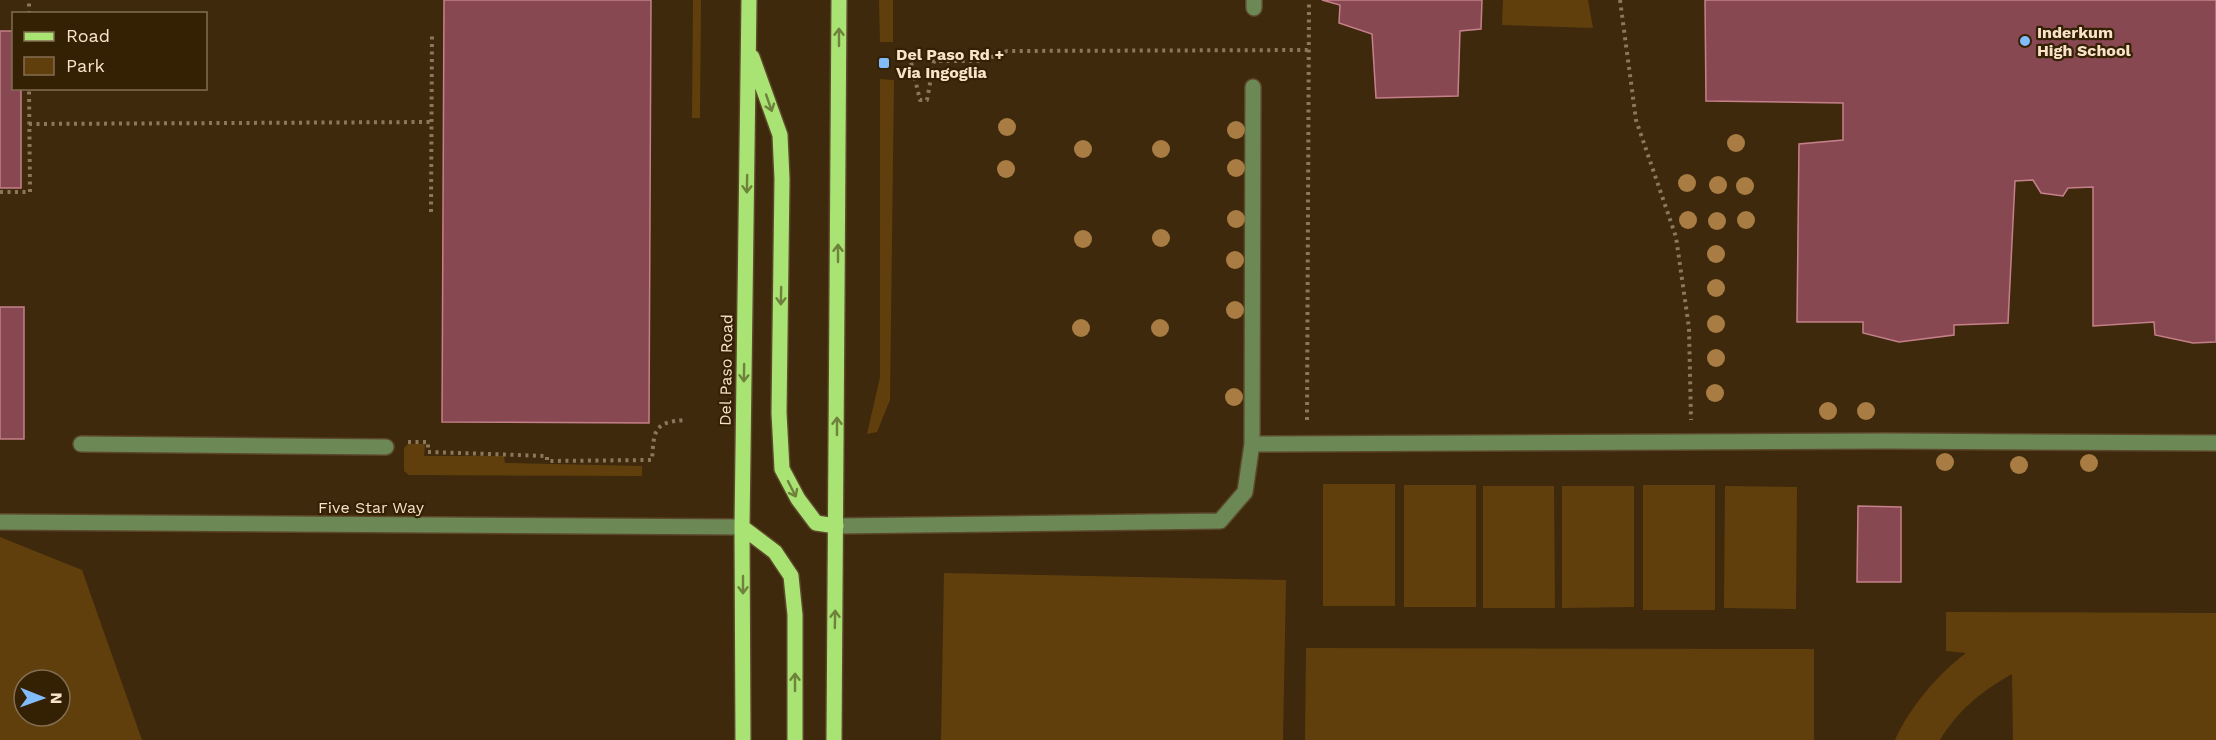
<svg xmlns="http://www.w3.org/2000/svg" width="2216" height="740" viewBox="0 0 2216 740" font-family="'Work Sans',sans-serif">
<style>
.green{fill:#603f0d;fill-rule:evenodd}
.building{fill:#874852;stroke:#c58089;stroke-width:1.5}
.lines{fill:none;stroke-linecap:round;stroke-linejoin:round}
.minor-casing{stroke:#5c472b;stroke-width:18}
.major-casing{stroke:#5c472b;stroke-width:18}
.path{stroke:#8c775b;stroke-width:4;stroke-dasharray:3 4.5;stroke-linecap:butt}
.minor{stroke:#6c8854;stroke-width:15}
.major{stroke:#a9e373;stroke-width:15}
.tree{fill:#a87c43}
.oneway{stroke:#6e823b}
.poi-dot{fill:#83bcfb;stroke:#342003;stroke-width:2}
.labels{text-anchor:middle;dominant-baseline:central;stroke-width:4.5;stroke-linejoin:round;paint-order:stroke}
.poi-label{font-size:16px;font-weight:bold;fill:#f9e2c8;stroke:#342003;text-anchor:start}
.street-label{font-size:16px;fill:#f9e2c8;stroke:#342003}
</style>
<rect width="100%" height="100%" fill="#3e290d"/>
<path class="green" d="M693 0H701L700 118H692Z
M879 0H893V42H880Z
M1503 0H1588L1593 28 1502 25Z
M880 79 894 80 890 400 877 432 867 434 880 377Z
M408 444H425L424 456H504L505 463 642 466V476L409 475 404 471V448Z
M1323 484H1395V606H1323Z
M1404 485H1476V607H1404Z
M1643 485H1715V610H1643Z
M1483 486H1554L1555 608H1483Z
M1562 486H1634V607L1562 608Z
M1725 486 1797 487 1796 609 1724 608Z
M0 537 82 570 142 740H0ZM24 680H60V716H24Z
M944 573 1286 580 1283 740H941Z
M1946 612 2216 613V740H2013L2012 674C1981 692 1959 709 1940 740H1895C1910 707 1937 675 1966 653L1946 651Z
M1306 648 1814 649V740H1305Z"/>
<path class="building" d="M444 0H651L649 423 442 422Z
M1322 0H1482L1481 29 1460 31 1458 96 1376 98 1372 34 1339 23 1340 5Z
M1705 0H2216V342L2193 343 2155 335 2154 322 2093 326V187L2068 188 2063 196 2041 193 2033 180 2015 181 2008 323 1954 325V335L1899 342 1863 333V322H1797L1799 144 1843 140V103L1706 101Z
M0 31H14V88H21V188H0Z
M0 307H24V439H0Z
M1858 506 1901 507V582H1857Z"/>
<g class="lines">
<g class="minor-casing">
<path id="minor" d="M1254 8V0
M81 444 386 447
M1252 444 1887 441 2216 443
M0 522 742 527
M836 526 1220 521 1245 492 1252 444 1253 87"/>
</g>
<g class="major-casing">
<path id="major" d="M752 57 780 135 782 179 779 413 782 469 798 499 816 523 836 526
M742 527 775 552 791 576 795 615V740
M743 740 742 527 749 0
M834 740 839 0"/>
</g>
<path class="path" d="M1620 0 1636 120 1676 237 1689 328 1691 420
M29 14V0
M900 57 910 58 920 100H927L934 61H982L1007 51 1309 50
M29 124 431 122
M0 192H30L29 88
M431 212 432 33
M1307 420 1309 0
M408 442H428V452L547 456V461L652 460C654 431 653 422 685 420"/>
<use href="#minor" class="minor"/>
<use href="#major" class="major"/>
</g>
<g class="tree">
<circle cx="1007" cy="127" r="9"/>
<circle cx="1236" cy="130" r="9"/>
<circle cx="1736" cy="143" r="9"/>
<circle cx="1083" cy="149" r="9"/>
<circle cx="1161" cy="149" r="9"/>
<circle cx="1236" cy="168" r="9"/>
<circle cx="1006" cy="169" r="9"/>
<circle cx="1687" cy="183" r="9"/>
<circle cx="1718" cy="185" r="9"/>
<circle cx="1745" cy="186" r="9"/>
<circle cx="1236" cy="219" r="9"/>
<circle cx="1688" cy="220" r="9"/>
<circle cx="1746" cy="220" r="9"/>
<circle cx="1717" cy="221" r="9"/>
<circle cx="1161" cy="238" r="9"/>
<circle cx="1083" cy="239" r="9"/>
<circle cx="1716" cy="254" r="9"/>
<circle cx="1235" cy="260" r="9"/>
<circle cx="1716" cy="288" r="9"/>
<circle cx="1235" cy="310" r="9"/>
<circle cx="1716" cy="324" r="9"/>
<circle cx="1081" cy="328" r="9"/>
<circle cx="1160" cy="328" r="9"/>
<circle cx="1716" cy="358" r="9"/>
<circle cx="1715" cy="393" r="9"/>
<circle cx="1234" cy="397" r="9"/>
<circle cx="1828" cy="411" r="9"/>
<circle cx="1866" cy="411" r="9"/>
<circle cx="1945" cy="462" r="9"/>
<circle cx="2089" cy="463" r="9"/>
<circle cx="2019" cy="465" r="9"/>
</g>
<defs><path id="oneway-shaft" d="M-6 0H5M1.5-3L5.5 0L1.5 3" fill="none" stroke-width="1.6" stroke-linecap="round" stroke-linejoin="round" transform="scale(1.5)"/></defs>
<g class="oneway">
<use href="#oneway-shaft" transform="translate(839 37) rotate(-90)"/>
<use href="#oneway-shaft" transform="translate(769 103) rotate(71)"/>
<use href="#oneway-shaft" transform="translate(747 184) rotate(91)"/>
<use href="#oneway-shaft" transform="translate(838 253) rotate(-90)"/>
<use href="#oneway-shaft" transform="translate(781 296) rotate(91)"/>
<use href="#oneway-shaft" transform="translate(744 373) rotate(91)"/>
<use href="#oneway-shaft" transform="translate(837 426) rotate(-90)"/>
<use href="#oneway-shaft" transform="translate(792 489) rotate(63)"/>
<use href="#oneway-shaft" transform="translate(743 585) rotate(90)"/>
<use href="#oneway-shaft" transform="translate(835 619) rotate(-89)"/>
<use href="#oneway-shaft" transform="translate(795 682) rotate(-90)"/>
</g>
<g class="poi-dot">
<circle cx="2025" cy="41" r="6"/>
<rect x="878" y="57" width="12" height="12" rx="3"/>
</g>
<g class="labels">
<g class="poi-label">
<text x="2037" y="32">Inderkum<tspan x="2037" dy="18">High School</tspan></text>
<text x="896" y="54">Del Paso Rd +<tspan x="896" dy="18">Via Ingoglia</tspan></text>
</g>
<g class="street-label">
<text transform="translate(726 370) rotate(-89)">Del Paso Road</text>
<text x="371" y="507">Five Star Way</text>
</g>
</g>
<rect x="12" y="12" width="195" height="78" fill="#342003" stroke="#836e52" stroke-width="1.5"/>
<rect x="24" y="32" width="30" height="9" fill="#a9e373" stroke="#836e52" stroke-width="1.5"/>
<text x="66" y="42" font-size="18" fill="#f9e2c8">Road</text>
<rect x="24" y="57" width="30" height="18" fill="#603f0d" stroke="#836e52" stroke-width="1.5"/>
<text x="66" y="72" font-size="18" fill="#f9e2c8">Park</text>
<g transform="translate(42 698) rotate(91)"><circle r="28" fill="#342003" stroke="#836e52" stroke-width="1.5"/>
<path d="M0-4.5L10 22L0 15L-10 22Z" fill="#83bcfb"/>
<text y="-9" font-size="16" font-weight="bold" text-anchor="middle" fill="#f9e2c8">N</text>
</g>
</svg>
